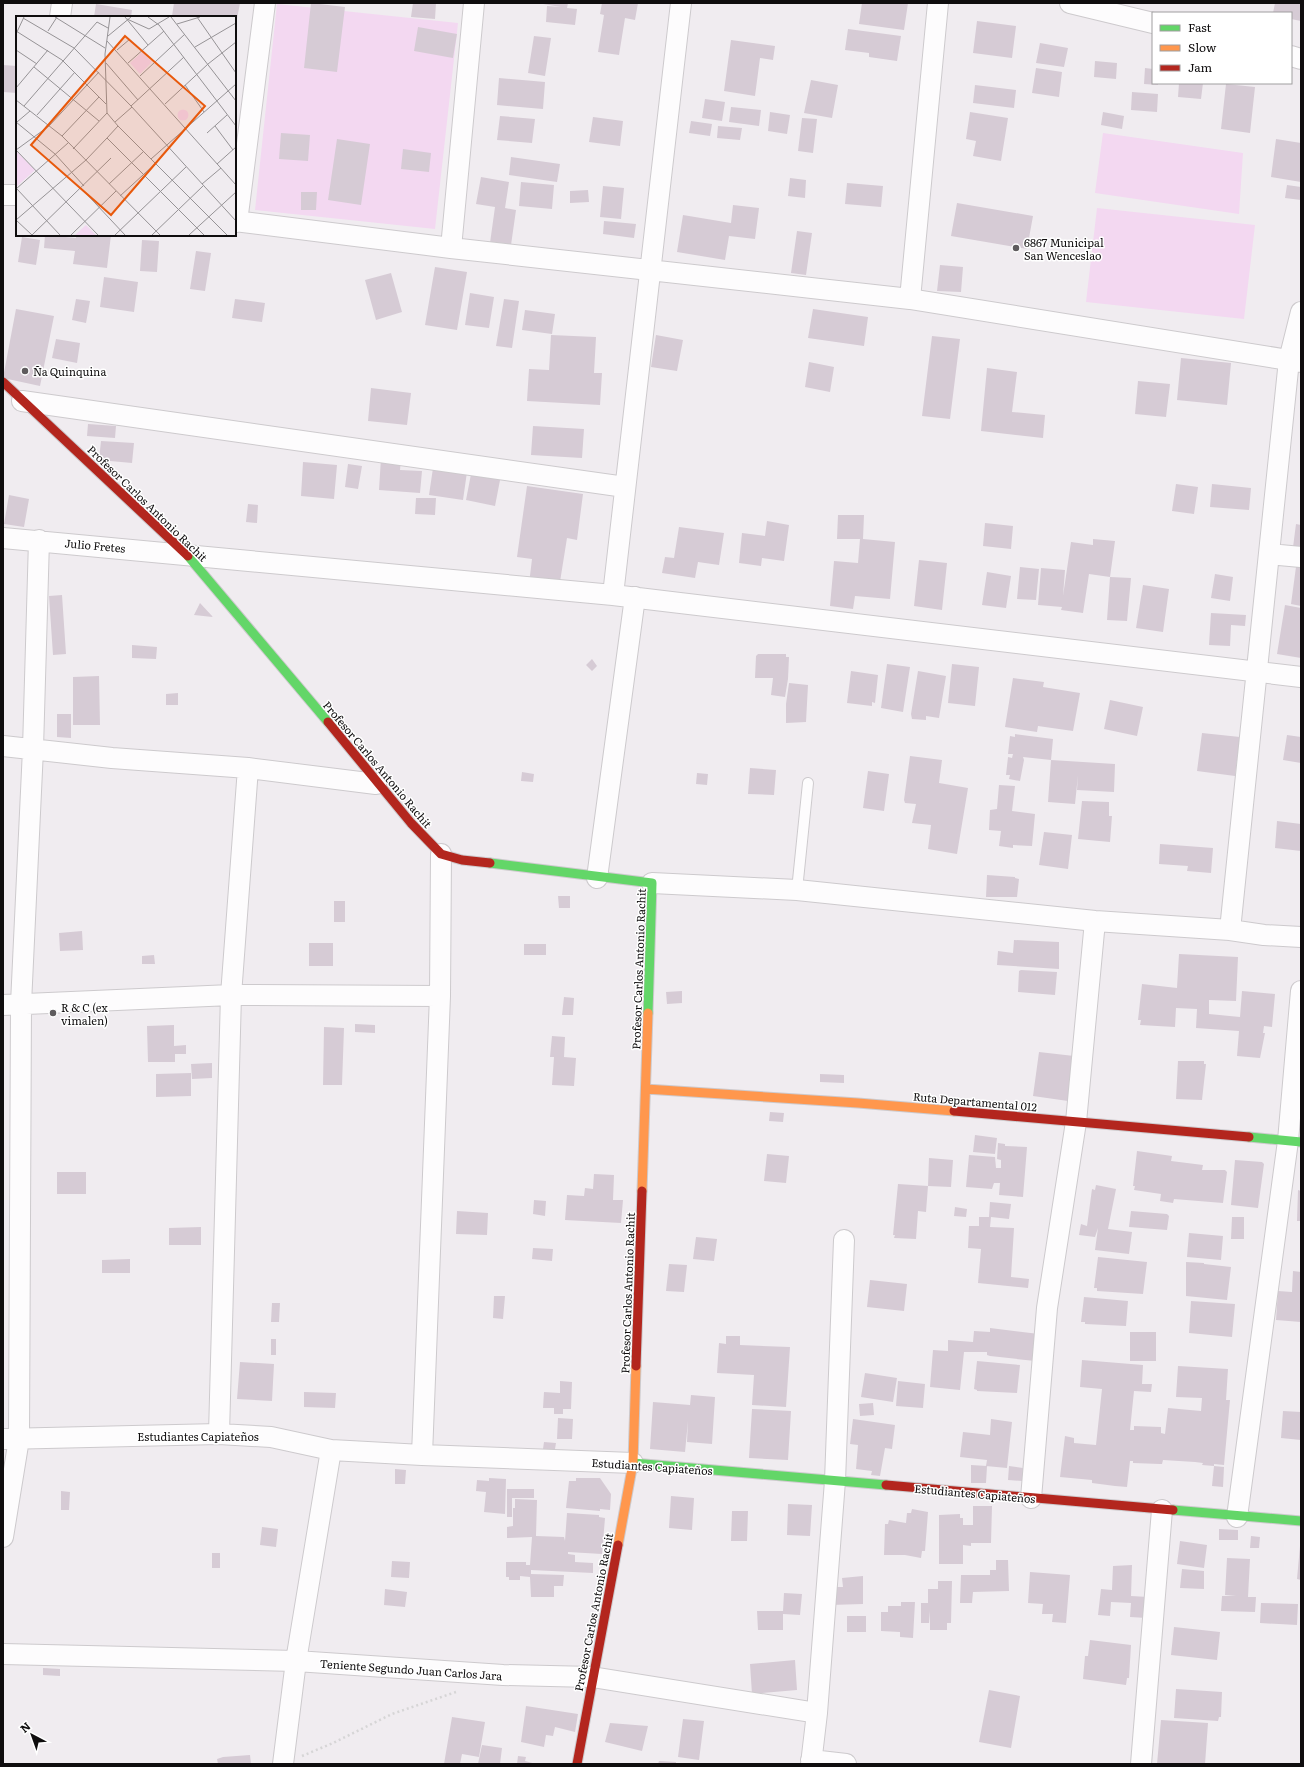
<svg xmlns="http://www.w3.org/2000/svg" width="1304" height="1767" viewBox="0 0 1304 1767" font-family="Literata,serif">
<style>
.green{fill:#f3d8f1}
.building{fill:#d6cbd5}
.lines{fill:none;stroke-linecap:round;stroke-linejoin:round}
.lane-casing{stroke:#cdcacd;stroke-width:12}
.street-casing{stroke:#cdcacd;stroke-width:22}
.fast-casing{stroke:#cdcacd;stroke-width:11}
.slow-casing{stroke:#cdcacd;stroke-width:11}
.jam-casing{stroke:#cdcacd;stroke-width:11}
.path{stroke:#d6d5d6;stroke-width:2.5;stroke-dasharray:2 3;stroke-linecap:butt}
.lane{stroke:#fdfcfd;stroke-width:10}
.street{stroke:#fdfcfd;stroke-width:20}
.fast{stroke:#63d668;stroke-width:9}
.slow{stroke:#ff974d;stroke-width:9}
.jam{stroke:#b3261e;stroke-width:9}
.poi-dot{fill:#5e5b5d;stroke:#fff;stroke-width:1.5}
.labels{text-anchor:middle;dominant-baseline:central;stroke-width:3;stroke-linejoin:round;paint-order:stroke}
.poi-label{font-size:11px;fill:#0f0d0e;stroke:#fff;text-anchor:start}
.street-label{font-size:11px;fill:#0f0d0e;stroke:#fff}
.inset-road{fill:none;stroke:#969396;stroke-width:1}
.view{fill:#e8590c;fill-opacity:0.15;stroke:#e8590c;stroke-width:2}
.inset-edge{fill:none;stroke:#0f0d0e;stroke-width:2}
</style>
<rect width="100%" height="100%" fill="#f0ecf0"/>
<path class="green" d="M277 4 458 23 435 229 255 210Z
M1103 133 1243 153 1239 214 1095 193Z
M1097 208 1255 225 1244 319 1086 302Z"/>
<path class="building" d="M174 3H240L237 19H235V17L172 16Z
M311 3 345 7 337 72 304 68Z
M413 3H436L435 19 411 17Z
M537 3H568L567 8 577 9 575 25 546 22 547 6 561 7Z
M602 3H638L635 20 625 18 619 55 598 52 604 15 600 14Z
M862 3H908L904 30 859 24Z
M1275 3H1301V21L1291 19V13H1273Z
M96 4 132 10 131 17H94Z
M977 21 1016 26 1012 58 973 53Z
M418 27 457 34 453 58 414 51Z
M848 29 901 36 897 61 869 57V53L845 50Z
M534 36 551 38 545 76 528 73Z
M731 40 775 46 773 60 760 58 755 96 724 91Z
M1040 43 1068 48 1064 67 1036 63Z
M1095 61 1117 63 1116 79 1094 77Z
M3 65 17 66V93L3 92Z
M1036 68 1062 72 1059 97 1032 93Z
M1145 68 1153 69V83H1158V85L1144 84Z
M499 78 545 82 543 109 497 105Z
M811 80 838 85 832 118 804 113Z
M1179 83H1203L1201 99 1178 97Z
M1226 84 1255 87 1250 133 1221 129Z
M975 85 1016 90 1014 108 973 103Z
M1132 92 1158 94 1157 112 1131 110Z
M705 99 725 102 722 121 702 118Z
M731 107 761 110 759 126 729 122Z
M770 112 790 115 787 134 768 131Z
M970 112 1008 118 1001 161 973 156 976 141 966 139Z
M1103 112 1124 116 1122 129 1101 125Z
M500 116 535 119 532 143 497 140Z
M593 117 623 121 620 146 589 142Z
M802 118 817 119 813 153 798 151Z
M691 121 712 124 710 136 689 133Z
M718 126 742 128 740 140 717 138Z
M281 133 310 135 308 161 279 159Z
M337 139 370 144 361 205 328 200Z
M1276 139 1301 143V182L1271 177Z
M403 149 431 153 429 172 401 169Z
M511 157 560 164 557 182 509 175Z
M481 177 509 182 505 208 516 210 511 245 490 243 495 207 476 204Z
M790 178 806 180 805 198 788 196Z
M521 182 554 185 552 209 519 206Z
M847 183 883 186 881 207 845 204Z
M1287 185 1301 187V200L1285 198Z
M603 186 624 188 621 219 600 217Z
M588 190 589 202 570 203V191Z
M301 192H317L316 210H301Z
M957 203 1033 216 1027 249 951 236Z
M733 205 759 208 755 239 729 236 725 260 677 252 683 215 731 223Z
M604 221 636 224 634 238 603 234Z
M797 231 812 233 806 275 791 273Z
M45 235 76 238V235H111L107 268 73 264 75 251 44 248Z
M22 237 40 240 36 265 18 262Z
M142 240 159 241 157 272 140 271Z
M196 251 211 253 205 291 190 289Z
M940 265 963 267 961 292 937 291Z
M435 267 467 272 457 330 425 325Z
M391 273 402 312 376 320 365 280Z
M104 277 138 282 134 312 100 307Z
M470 293 494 297 489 328 465 325Z
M76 299 90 301 86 323 72 320Z
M235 299 265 303 262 322 232 318Z
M504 299 519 301 512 348 496 346Z
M16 309 54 316 40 386 3 378Z
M813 309 868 317 864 346 808 338Z
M525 310 555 314 552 334 522 330Z
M551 335 596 337 594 373H602L600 405 527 401 529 369 549 370Z
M656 335 683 340 677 371 651 367Z
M932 336 960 339 950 419 922 416Z
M56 339 80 343 77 363 52 358Z
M1181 358 1231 363 1227 405 1177 400Z
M809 362 834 367 830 392 805 387Z
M987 368 1017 372 1012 412 1045 415 1043 438 981 431Z
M1138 381 1170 384 1166 417 1135 414Z
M371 388 411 393 407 425 368 421Z
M88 424 116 426 115 438 87 436Z
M533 426 584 429 582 458 531 455Z
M101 441 134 443 132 463 99 460Z
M381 458 401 460 400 470 422 471 420 493 379 490Z
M303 462 337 465 334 499 301 496Z
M348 464 362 466 358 489 345 487Z
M433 468 467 472 463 500 429 495Z
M472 469 501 475 495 506 466 500Z
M1176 484 1198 487 1194 514 1172 511Z
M1212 484 1251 488 1249 510 1210 507Z
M527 486 583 494 577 540 567 538 559 588 529 584 532 559 517 557Z
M9 495 29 499 24 527 4 524Z
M416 498H436L435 515 415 514Z
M248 504 258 505 257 523 246 522Z
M838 515H864L863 539 895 542 890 599 855 596 853 609 830 606 834 561 858 563 860 539H837Z
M767 521 789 525 784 561 762 558 761 566 739 563 742 533 765 536Z
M985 523 1013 526 1011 549 983 546Z
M1296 524 1301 525V556L1292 555Z
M679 527 724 533 719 565 698 562 695 578 662 573 665 557 674 558Z
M1093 539 1115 541 1110 577 1089 574 1083 613 1061 610 1062 607 1038 605 1041 568 1065 570 1063 596 1071 542 1093 545Z
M919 560 947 563 942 610 914 606Z
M1020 567 1039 569 1036 600 1017 599Z
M1296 567H1301V606L1291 604Z
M987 572 1011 576 1006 608 982 605Z
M1215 574 1233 577 1230 601 1211 598Z
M1110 577 1131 578 1127 621 1107 620Z
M1143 585 1169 589 1163 632 1136 628Z
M62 595 66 654 53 655 49 596Z
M200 603 213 617 194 615Z
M1285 605 1301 608V658L1277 654Z
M1211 613 1246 615 1245 626 1231 625 1230 646 1209 645Z
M132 645 157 647 156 659 132 658Z
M758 654H786V657H789L788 679 785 697 771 695 773 678H755L756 656Z
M592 659 597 666 592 671 586 665Z
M887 664 910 667 903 712 881 708Z
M952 664 979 667 975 706 948 703Z
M851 671 878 675 875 703 872 702V706L847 703Z
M918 671 946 676 939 718 926 716V720L912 719 911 714Z
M99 676 100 725H73V677Z
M1013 678 1044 682 1043 687 1080 693 1073 731 1038 726 1037 732 1005 727Z
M789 683 808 685 806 722 786 723V704Z
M178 693V705H166V694Z
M1110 700 1143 707 1137 736 1104 729Z
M57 714H71V738L57 737Z
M1202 733 1240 737 1235 776 1197 771Z
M1015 734 1053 739 1051 760 1115 764 1114 792 1077 790 1078 775 1075 804 1048 802 1051 760 1023 757 1024 760 1020 781 1009 779 1010 775H1006L1008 757 1012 758 1013 754H1008L1010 736 1015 737Z
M1287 735 1301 737V763L1283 760Z
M910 756 942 760 939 783 968 788 957 854 928 849 931 825 912 823 916 804 905 803 904 800Z
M750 768 776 770 774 795 748 794Z
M868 771 889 774 884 811 863 808Z
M522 772 534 774 533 782 521 781Z
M697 773 708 774 707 785 696 784Z
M999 785 1015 786 1012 811 1035 814 1032 846 1013 845V848L999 846 1001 831 989 830 990 810 997 809Z
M1082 801 1109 802V816H1112L1110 842 1078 839Z
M1277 821 1301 824V851L1275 848Z
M1044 832 1072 835 1068 869 1039 865Z
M1160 844 1213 848 1211 873 1187 871 1188 866 1159 864Z
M987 875 1015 877V878L1019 879 1017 897H986Z
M558 896H570V908H559Z
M334 901H345V922H334Z
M82 931 83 950 60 951 59 933Z
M1014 940 1059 942V969L997 965 998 951 1013 953Z
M309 943H333V966H309Z
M524 944H546V955H524Z
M1179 954 1238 957 1236 1001 1209 1000V1014L1240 1017 1242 991 1275 994 1272 1027 1264 1026 1263 1033H1265L1260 1058 1237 1056 1239 1031 1196 1028 1197 1009 1176 1008 1175 1027 1140 1025 1141 1020H1138L1142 984 1177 988Z
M154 955 155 964H142V956Z
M1021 970 1057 972 1055 995 1018 992 1019 971Z
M682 991V1003L667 1004 666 992Z
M564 997 574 998 573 1015H562Z
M355 1024 375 1025V1033L355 1032Z
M174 1025V1046L186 1045V1054H175V1062H148L147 1026Z
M324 1027 344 1028 342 1085H323Z
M552 1036 565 1037 564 1057 576 1058 574 1086 552 1085 554 1057H550Z
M1039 1052 1074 1056 1068 1101 1033 1096Z
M1178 1061H1204V1064H1206L1202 1100 1176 1099Z
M212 1063V1078L192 1079 191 1064Z
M191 1073V1096L156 1097V1074Z
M820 1074 844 1075V1083L820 1082Z
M770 1112 784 1113 783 1122 769 1121Z
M975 1135 997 1138 995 1154 973 1152Z
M998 1143 1005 1144V1146L1027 1147 1023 1197 999 1195 1000 1183H994L992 1189 966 1187 969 1155 995 1157 996 1168H1001V1160L997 1159Z
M1137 1151 1172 1156 1171 1161 1203 1165 1202 1170H1225L1227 1172 1223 1203 1174 1199 1173 1203 1160 1201 1161 1194 1134 1190 1135 1186H1133Z
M767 1154 789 1156 786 1183 764 1181Z
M929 1158 953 1160 951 1187 928 1186Z
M1235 1160 1262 1162 1264 1164 1258 1208 1231 1205Z
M57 1172H86V1194H57Z
M594 1174 614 1175 613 1200H623L621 1223 565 1220 567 1195 584 1196 585 1188 593 1189Z
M898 1184 928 1186 926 1212 918 1211 916 1239 894 1238 895 1235H893Z
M1096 1185 1116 1189 1108 1229 1132 1232 1129 1254 1095 1250 1098 1228 1095 1237 1079 1235 1081 1224 1087 1226 1092 1189 1095 1190Z
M1298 1190 1301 1191V1221H1297Z
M534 1200 546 1201 545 1216 533 1214Z
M990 1202 1011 1204 1009 1219 991 1217 990 1227 1014 1228 1011 1277 1029 1279 1028 1288 978 1283 981 1249 968 1248 969 1226H979V1217H989Z
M955 1207 967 1209 966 1217 954 1216Z
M457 1211 488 1213 487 1235 456 1234Z
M1131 1211 1167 1214 1169 1216 1167 1230 1129 1227Z
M1232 1217H1244V1239H1231Z
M201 1227V1245H169V1228Z
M1189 1233 1223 1236 1221 1260 1187 1257Z
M696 1237 717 1239 714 1261 693 1259Z
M533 1248 553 1249 552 1261 532 1259Z
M1098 1257 1147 1262 1143 1294 1097 1291V1288H1094Z
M130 1259V1273H102V1260Z
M1186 1262 1204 1263V1264L1231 1267 1227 1300 1186 1296Z
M669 1264 687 1265 684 1292 666 1291Z
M1293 1271 1301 1272V1322L1276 1320 1278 1291 1292 1292Z
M870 1280 907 1284 904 1311 867 1307Z
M494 1296H505L503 1319 493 1318Z
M1084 1297 1128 1301 1126 1326 1085 1324V1322H1081Z
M1191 1301 1235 1304 1232 1337 1189 1333Z
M272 1303H280L279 1322H271Z
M990 1328 1039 1334 1035 1361 990 1356 987 1355V1352H964L960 1390 930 1387 933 1350 948 1351V1340L973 1342 974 1331 990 1332Z
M1130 1332H1156V1361H1130Z
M726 1336H740V1345L790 1347 786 1407 752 1405 754 1375 717 1373 719 1343 726 1344Z
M271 1339H276V1355H271Z
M1082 1360 1143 1365 1142 1384H1152L1151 1392 1134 1391 1130 1430H1134V1426L1161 1427V1433L1165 1434 1168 1408 1201 1411 1202 1398 1176 1397 1178 1366 1228 1369 1226 1400H1230L1224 1465 1214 1464V1466L1224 1467 1223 1487 1212 1486 1214 1466 1202 1465 1203 1463 1195 1462 1163 1460 1162 1464H1160L1133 1463V1461H1130L1127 1487 1115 1486 1092 1483V1480L1060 1477 1065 1436 1074 1438V1443L1096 1445 1102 1389 1080 1387Z
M977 1361 1020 1365 1017 1393 977 1391V1390L974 1389Z
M240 1362 274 1364 272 1401 237 1399Z
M865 1373 897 1378 893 1402 861 1397Z
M560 1381 572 1382 571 1409H563V1414H554V1408H543L544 1392 560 1393Z
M898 1381 925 1384 923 1408 896 1406Z
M304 1392 336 1393 335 1408 304 1407Z
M691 1395 715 1397 712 1444 687 1442 688 1421 685 1452 650 1449 653 1402 690 1405Z
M873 1403 874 1415 860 1416 859 1404Z
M752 1409 791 1411 788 1460 749 1458Z
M1283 1411 1301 1412V1440L1281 1438Z
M558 1418 573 1419 572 1439H557Z
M853 1419 895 1425 892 1449 885 1448 880 1476 871 1475 872 1471 856 1469 858 1445 850 1444Z
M991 1419 1012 1422 1007 1468 986 1466 987 1460 960 1457 963 1432 990 1435Z
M544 1442 556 1443 555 1449H543Z
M971 1465 987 1466 986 1483H971Z
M1009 1466 1023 1468 1022 1481 1008 1480Z
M395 1469 406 1470 405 1484H395Z
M489 1478 506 1479 505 1514 484 1512 486 1492 476 1491 477 1480 489 1481Z
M576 1478H600L611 1494 610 1510 600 1509V1511L566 1508 569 1481H576Z
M507 1489H534V1498H512V1517H507Z
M61 1491 70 1492 69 1510H61Z
M671 1496 694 1498 692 1530 669 1528Z
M515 1499 537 1500 536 1536 564 1537 565 1541 567 1513 599 1515V1517L605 1518 602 1554 568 1552V1554L575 1555V1562L593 1563V1573L531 1570V1574L564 1575 563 1586H554V1597H531L530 1577 520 1576V1580H509V1577H506V1562H526V1565H530L532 1537 507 1538V1527L513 1526V1508H515Z
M788 1504 812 1505 810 1536 787 1535Z
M973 1506H992L991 1543H971V1546L963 1545V1564H939V1515L960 1514V1518H963V1525H973Z
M912 1509 928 1512 925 1551H922L921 1558 905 1555H884L885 1524H888L889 1520 906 1523 907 1513H911Z
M732 1511H748L747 1541H731Z
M262 1527 278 1529 276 1547 260 1545Z
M1219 1529 1238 1530V1540H1219Z
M1251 1536 1260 1537 1259 1548H1250Z
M1180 1541 1207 1545 1204 1568 1177 1564Z
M1300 1546H1301V1580L1297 1579Z
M212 1553H220V1568H212Z
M1227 1558 1250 1559 1248 1597H1256L1255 1612 1221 1611 1222 1596H1236L1225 1595Z
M996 1560H1008L1009 1591 973 1592 972 1603H960L961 1575H990V1570H996Z
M392 1561 410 1562 409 1578 391 1577Z
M1132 1565 1131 1596 1148 1597 1147 1618 1130 1617 1131 1603 1111 1602 1110 1616 1098 1615 1101 1589 1112 1590 1113 1566Z
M1182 1569 1204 1571V1589L1180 1588Z
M1030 1572 1070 1575 1066 1623 1052 1622 1053 1614H1042L1043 1604 1028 1603Z
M863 1576V1604L830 1605V1587H843L842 1578Z
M938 1581H952L951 1623H947V1630H930V1611L929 1623H921V1603H928V1589H938Z
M385 1589 407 1592 405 1607 384 1605Z
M784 1593 802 1594 800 1615 783 1614V1630H758L757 1611H783Z
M901 1602H915L913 1638 900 1637V1632L881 1631V1612H888V1606H901Z
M1261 1603 1298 1604 1297 1625 1260 1623Z
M847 1616H866V1632H847Z
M1174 1627 1220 1632 1217 1660 1171 1655Z
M1090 1640 1131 1645 1129 1678H1127L1126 1685 1083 1679 1085 1656H1088Z
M795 1660 797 1690 752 1694 750 1664Z
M43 1668 60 1669V1676L43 1675Z
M1176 1689 1222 1692 1221 1717H1219L1218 1721 1174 1718Z
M989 1690 1020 1696 1011 1748 979 1742Z
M526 1706 578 1714 575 1732 555 1727 553 1736 546 1735 544 1747 521 1742Z
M452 1717 485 1722 479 1757 462 1754 460 1764H444Z
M683 1719 704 1721 699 1760 678 1757Z
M1161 1720 1208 1723 1205 1764H1157Z
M610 1723 648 1726 642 1751 605 1742Z
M482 1745 502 1748 500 1764H478Z
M250 1755 251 1764H218L217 1759 223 1757Z
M518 1756 526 1757 525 1761 536 1764H517Z
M659 1761 676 1762V1764H658Z"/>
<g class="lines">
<g class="lane-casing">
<path id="lane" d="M797 890 808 783"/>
</g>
<g class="street-casing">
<path id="street" d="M1070 3 1153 23
M60 17 62 3
M1291 56 1301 59
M3 195H17
M235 221 451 248 910 299 1301 362
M237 222 265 3
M451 248 474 3
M910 299 938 3
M22 401 625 487
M3 538 613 595 1301 677
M1269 554 1301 557
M613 595 681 3
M3 746 112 758 248 768 376 784
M597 878 635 597
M652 883 797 890 1095 921 1230 930 1264 935 1301 937
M1230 930 1289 360 1301 312
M3 1005 231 995 440 996
M219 1434 231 995 248 768
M3 1439 219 1434 271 1437 331 1450 422 1455 633 1463
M422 1455 440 996 441 854
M1031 1498 1047 1308 1076 1122 1095 921
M1237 1517 1288 1141 1301 991
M3 1537 19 1439 21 1004 33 749 39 540
M3 1654 296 1661 503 1675 592 1677 817 1713
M811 1760 846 1764
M283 1764 296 1661 331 1450
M811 1764 817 1713 835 1481 844 1240
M1141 1764 1162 1510"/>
</g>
<g class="fast-casing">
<path id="fast" d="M188 556 328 722
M490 863 652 883 648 1013
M1249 1137 1301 1142
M633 1463 886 1485
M1173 1510 1301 1521"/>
</g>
<g class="slow-casing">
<path id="slow" d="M646 1089 858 1103 954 1111
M642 1191 648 1013
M618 1545 633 1463 636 1366"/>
</g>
<g class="jam-casing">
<path id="jam" d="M3 382 188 556
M328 722 411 823 441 854 462 860 490 863
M954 1111 1249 1137
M636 1366 642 1191
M886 1485 1173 1510
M577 1764 618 1545"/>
</g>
<path class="path" d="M302 1756 333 1743 392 1714 456 1692"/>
<use href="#lane" class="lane"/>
<use href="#street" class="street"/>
<use href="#fast" class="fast"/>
<use href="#slow" class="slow"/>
<use href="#jam" class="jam"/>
</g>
<g class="poi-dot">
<circle cx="1016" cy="248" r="4"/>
<circle cx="25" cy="371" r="4"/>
<circle cx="53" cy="1013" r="4"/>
</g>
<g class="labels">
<g class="poi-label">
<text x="1024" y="242">6867 Municipal<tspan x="1024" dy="13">San Wenceslao</tspan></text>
<text x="33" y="371">Ña Quinquina</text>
<text x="61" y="1007">R &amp; C (ex<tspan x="61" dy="13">vimalen)</tspan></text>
</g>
<g class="street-label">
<text transform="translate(148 503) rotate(44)">Profesor Carlos Antonio Rachit</text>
<text transform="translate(95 545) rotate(5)">Julio Fretes</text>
<text transform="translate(378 764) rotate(50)">Profesor Carlos Antonio Rachit</text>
<text transform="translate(638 969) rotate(-88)">Profesor Carlos Antonio Rachit</text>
<text transform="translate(975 1101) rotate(5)">Ruta Departamental 012</text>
<text transform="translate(627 1293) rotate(-88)">Profesor Carlos Antonio Rachit</text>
<text x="198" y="1436">Estudiantes Capiateños</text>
<text transform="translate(652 1466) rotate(4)">Estudiantes Capiateños</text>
<text transform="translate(975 1493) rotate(5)">Estudiantes Capiateños</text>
<text transform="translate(593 1612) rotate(-79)">Profesor Carlos Antonio Rachit</text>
<text transform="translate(411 1669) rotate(4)">Teniente Segundo Juan Carlos Jara</text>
</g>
</g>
<g transform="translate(16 16)">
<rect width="220" height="220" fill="#f0ecf0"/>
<path d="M126 36 136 46 124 58 114 47ZM161.5 99a5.5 5.5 0 1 1 11 0a5.5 5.5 0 1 1-11 0ZM1 136 19 154 0 171V138ZM70 209 80 219H59Z" fill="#f3d8f1"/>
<path class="inset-road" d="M39 1 89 32M94 1 89 38 91 97 102 110 91 122 188 219M109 1 132 29M132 1 143 9 220 110M155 1 220 85M181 1 220 57M7 2 58 32 115 90 220 205M111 3 133 13 153 1M161 8 184 1M0 15 46 44 90 88M32 15 41 1M0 18 8 1M92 20 115 1M91 25 220 169M179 31 220 7M0 34 21 48M101 34 114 23M90 47 122 84M112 47 148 15M18 51 83 105M124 60 169 18M169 69 188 96M0 72 32 34M0 84 46 120 144 219M149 88 192 48 220 26M8 90 81 6 92 12M115 90 168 41M21 99 59 56M0 106 39 138 68 170M1 106 14 95M99 106 116 91M102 110 211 219M199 110 217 134M191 117 211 99M46 120 83 81M57 133 91 97M0 134 82 219M0 134 33 110 83 56M135 143 220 68M201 148 220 131M93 168 127 136M186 168 205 152M65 172 109 219M0 173 52 127M1 173 44 219M104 180 139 148M0 204 70 144 91 122M0 204 16 219M16 219 95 142M55 219 100 175M99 219 170 151M136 219 187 170M173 219 220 176"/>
<path class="view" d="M109 20 189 90 95 199 15 129Z"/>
<rect width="220" height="220" class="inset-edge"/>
</g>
<rect width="1304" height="1767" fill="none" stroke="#0f0d0e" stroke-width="8"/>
<rect x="1152" y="12" width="140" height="72" fill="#ffffff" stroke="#9f9e9f"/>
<rect x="1160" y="25" width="20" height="6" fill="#63d668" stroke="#9f9e9f"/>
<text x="1188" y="32" font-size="12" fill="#0f0d0e">Fast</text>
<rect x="1160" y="45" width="20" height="6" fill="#ff974d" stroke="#9f9e9f"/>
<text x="1188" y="52" font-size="12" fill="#0f0d0e">Slow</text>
<rect x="1160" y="65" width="20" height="6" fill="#b3261e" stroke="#9f9e9f"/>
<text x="1188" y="72" font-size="12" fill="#0f0d0e">Jam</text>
<g transform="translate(32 1735) rotate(319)" stroke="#ffffff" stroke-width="3" paint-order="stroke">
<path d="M0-3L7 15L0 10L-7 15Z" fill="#0f0d0e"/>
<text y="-6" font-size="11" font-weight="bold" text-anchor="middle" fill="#0f0d0e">N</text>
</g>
</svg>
